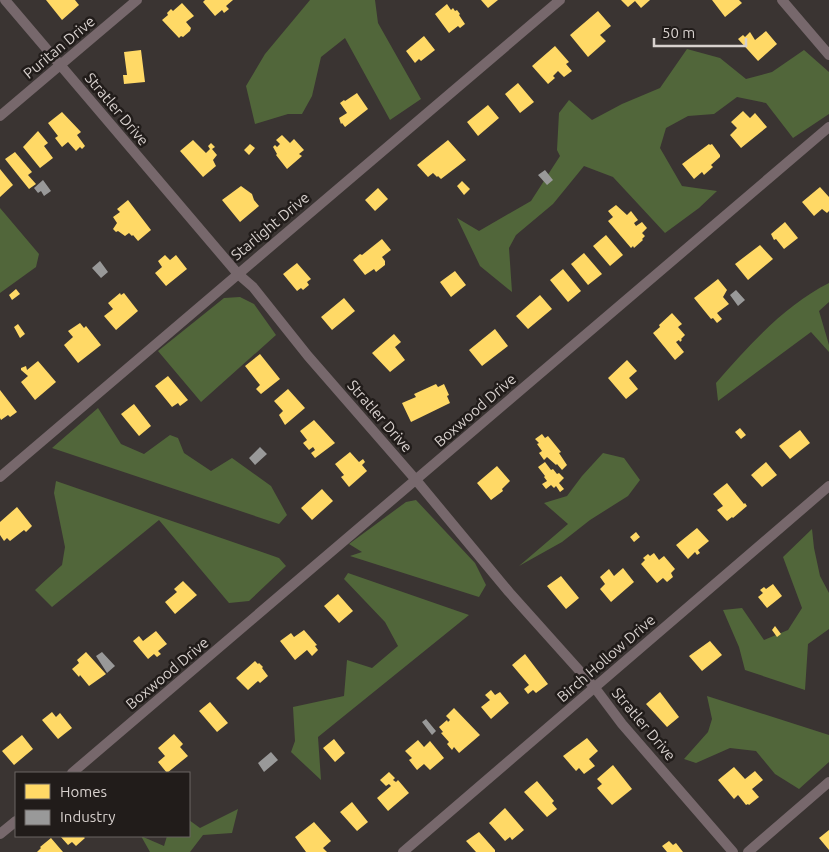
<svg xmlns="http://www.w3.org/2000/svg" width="829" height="852" viewBox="0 0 829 852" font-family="Ubuntu,sans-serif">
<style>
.forest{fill:#51663a}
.homes{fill:#ffd966}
.industry{fill:#999}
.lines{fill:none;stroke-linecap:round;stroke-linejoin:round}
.minor{stroke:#77686c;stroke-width:10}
.labels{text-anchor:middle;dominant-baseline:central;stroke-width:5;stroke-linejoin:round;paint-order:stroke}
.street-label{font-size:15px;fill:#d8d1ce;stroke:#211c1a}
</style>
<rect width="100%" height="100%" fill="#3a3432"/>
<path class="forest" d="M310 0H375L378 23 421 99 390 120 345 38 321 57 312 96 302 114H288L255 124 246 86 265 54Z
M687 49 720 58 746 79 772 72 804 50 829 72V114L793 138 766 103 737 97 714 114 688 116 666 128 660 148 682 186 717 191 699 208 665 233 613 177 584 166 553 204 516 235 509 248 512 292 480 266 457 218 479 231 531 201 560 156 557 150 559 113 569 100 592 120 622 104 660 88Z
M0 208 39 254 36 267 0 293Z
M829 283V302L819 311 829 345V352L811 332 718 401 716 383C748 346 785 305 829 283Z
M240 297 254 304 276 335 201 402 158 351 224 298Z
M98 408 121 444 144 454 170 435 178 438 184 453 211 471 232 458 271 486 287 515 279 524 52 448Z
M603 453 624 458 640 480 628 496 590 520 562 542 519 566 568 524 544 503 567 496 582 476Z
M56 481 279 558 286 566 249 601 229 603 159 520 52 607 35 590 62 565 65 547 54 493Z
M416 500 475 563 486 585 479 597 350 556 362 552 349 544 406 502Z
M812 529 814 548 820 576 829 593V629L808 644 805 690 745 670 739 647 723 610 742 608 764 640 788 630 802 608 783 557Z
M348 573 469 615 318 737 321 780 291 752 295 741 293 707 344 696 347 660 372 668 398 646 385 622 344 579Z
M707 696 829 735V762L799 789 775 774 756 751 730 748 696 763 684 759 708 732 712 719Z
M238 809 232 833 203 835 190 852H150L141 836 164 846 167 836H189V820L200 828Z"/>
<path class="homes" d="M46 0H75L79 5 62 20Z
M205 0H233L226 6 229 9 224 13 222 10 215 16 203 2Z
M481 0H498L488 8Z
M621 0H650L641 8 635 1 628 7Z
M712 0H739L742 3 725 17Z
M182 3 194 16 186 22 191 28 190 31 183 37 181 36 179 38 162 20 168 15 167 13 171 9 173 11Z
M447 4 451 10 453 8 455 11 457 10 460 14 459 15 465 24 460 28 458 26 449 33 435 14Z
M598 11 611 26 600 35 606 41 588 57 570 35Z
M766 31 777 44 758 61 738 39 743 35 745 37 750 32 755 40Z
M424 36 435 50 421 61 419 59 415 63 406 51Z
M555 46 569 62 566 64 572 71 564 77 558 71 553 76 555 78 548 84 532 66Z
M141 50 145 82 124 84 123 75H127L124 52Z
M518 83 534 102 520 113 505 94Z
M357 93 368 109 345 127 342 123 341 124 339 118 347 113 340 103 344 100 345 101Z
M488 105 499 118 478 136 467 122Z
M743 111 750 118 755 113 767 127 741 148 730 135 737 128 731 122Z
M62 112 81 132 77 135 85 146 82 149 80 147 76 151 68 142 62 147 55 138 58 136 48 123Z
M38 131 48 143 44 146 53 158 40 168 23 147Z
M282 135 290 143 294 139 304 150 299 154 302 156 287 169 276 155 277 154 273 147 275 145 277 147 280 144 276 140Z
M193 140 206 153 210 149 208 146 211 143 215 147 212 149 217 155 213 160 216 166 203 177 180 151Z
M448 140 466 160 441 179 438 176 437 177 433 173 428 177 417 165Z
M250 144 255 148 249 155 244 150Z
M709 144 710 145 712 144 720 155V157L711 165 713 167 704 175 702 172 694 179 682 164Z
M15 152 32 172 28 175 36 184 29 189 5 159Z
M0 169 13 185 0 197Z
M462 181 470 189 464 195 457 186Z
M241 186 252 194 254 200 259 206 240 222 222 200Z
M820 187 829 197V211L827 213 822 209 814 216 802 202Z
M378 188 388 199 375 211 365 200Z
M128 200 151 230 138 241 133 235 132 236 129 233 125 236 118 231 116 232 113 229 117 223 113 217 120 212 117 209Z
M616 205 627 215 631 211 638 220 634 223 636 226 642 222 647 228 642 233 645 236 642 239 643 240 634 248 633 246 631 248 608 221 613 217 608 211Z
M785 222 798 238 784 249 776 239 774 240 771 234Z
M606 235 623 255 610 266 593 246Z
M382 239 391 250 382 257 385 261V265L376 272 374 269 365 275 353 260 360 254 362 255Z
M760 245 773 259 748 280 735 264Z
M584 253 602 274 588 285 571 264Z
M165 255 170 260 176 255 187 269 166 286 155 273 162 267 158 261Z
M297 263 311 279 307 282 309 285 303 290 301 288 297 291 283 274Z
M563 269 581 291 568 302 550 280Z
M455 271 466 285 451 297 440 282Z
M718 279 727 290 723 297 729 304 717 313 722 319 717 323 713 318 711 319 694 298Z
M16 289 20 294 12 300 9 295Z
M120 293 121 295 124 293 138 311 116 330 104 316 113 309 108 303Z
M540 295 552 309 528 329 516 316Z
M344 298 355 311 332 330 321 317Z
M672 313 682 324 678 327 685 335 681 339 682 340 680 342 679 340 676 342 684 352 675 360 653 333 660 327 659 325Z
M80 323 84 328 86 326 101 345 78 363 64 345 73 337 68 331Z
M18 324 25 334 20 338 14 327Z
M495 329 508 346 482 366 469 350Z
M394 334 401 342 395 347 405 360 390 372 372 353Z
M260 354 280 379 261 394 256 389 260 385 245 366Z
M627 360 637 371 629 378 638 389 626 399 608 378Z
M38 361 56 382 35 400 21 382 28 376 21 370V368L26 366 27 370Z
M168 376 188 400 180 406 178 403 172 407 155 386Z
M436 384 438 387 444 384 449 395 447 396 450 403 411 422 402 403 416 397 414 394Z
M288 389 305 408 285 425 279 415 283 411 274 401Z
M0 390 17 412 10 417 8 415 1 420 0 418Z
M134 404 151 426 139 436 121 414Z
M314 420 335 443 315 458 311 453 315 450 313 447 309 450 303 443 307 440 300 431Z
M740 428 746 435 741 439 735 432Z
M800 430 810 443 790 459 779 446Z
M542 434 545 438 548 436 561 452 559 453 567 465 562 470 557 464 556 465 547 457 544 460 539 453 542 451 537 444 539 443 535 439Z
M350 452 359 462 363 459 365 462 362 465 367 471 349 487 341 477 344 475 335 464Z
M545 462 551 470 553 469 557 474 559 473 564 478 559 483 564 489 560 492 556 486 554 488 551 485 546 489 542 484 547 481 544 477 545 476 538 467Z
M766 462 777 475 762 487 751 475Z
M497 466 510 481 502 489 503 491 491 500 477 483Z
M727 483 744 504 745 503 747 506 733 518 732 517 727 521 717 510 723 506 713 494Z
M322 489 333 501 312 520 301 508Z
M17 507 32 526 26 532 24 530 10 541 7 538 4 541 0 535V522Z
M697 528 709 541 698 550 700 553 697 555 695 552 688 559 676 545Z
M636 532 640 537 634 542 630 537Z
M654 553 659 560 664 556 675 569 671 573 673 577 667 582 663 578 657 583 641 564 645 560 643 558 648 554 650 556Z
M623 568 634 582 611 602 600 589 605 584 600 577 609 569 614 576Z
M561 576 579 598 566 609 547 586Z
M183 581 197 595 175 614 165 602 177 592 174 589Z
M773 584 782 596 767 608 758 597 763 593 760 590 764 587 766 589Z
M338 594 353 611 339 623 324 606Z
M775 626 781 634 777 637 772 630Z
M304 630 317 645 315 646 318 650 312 656 307 650 295 660 280 641 291 633 294 637Z
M156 631 167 644 158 651 161 654 157 657 154 654 148 659 133 641 139 636 143 641Z
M710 641 722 655 702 671 689 656Z
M86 652 106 674 89 686 80 675 79 677 72 669 79 663 77 660Z
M525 654 548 684 536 693 533 690 528 694 524 689 529 685 512 665Z
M255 661 258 664 259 663 263 667 262 668 268 676 260 683 258 681 248 690 236 678Z
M491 690 495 695 500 692 509 703 491 719 481 707 490 700 485 695Z
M660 692 679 717 667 727 646 704Z
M210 702 228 723 217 732 199 711Z
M454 708 480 735 459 753 454 747 452 750 447 744 449 742 441 733 443 732 439 727 447 720 448 722 450 720 446 716Z
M52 712 56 717 60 713 72 728 58 739 42 720Z
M174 734 183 744 180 747 188 756 167 773 158 762 165 756 158 748Z
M22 735 33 749 14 765 2 751Z
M587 738 598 751 589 759 595 766 584 774 579 768 576 771 563 756Z
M334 739 345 753 335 762 323 748Z
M418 740 424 747 430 741 444 758 430 770 424 764 417 770 409 760 412 758 405 751Z
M613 765 632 789 612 805 597 788 602 784 597 779Z
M734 767 745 779 755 771 763 780 752 789 759 797 749 805 748 804 746 805 738 795 734 799 718 780Z
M389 772 395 778 393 780 396 782 398 780 409 793 388 811 377 798 391 786 389 784 386 786 380 780Z
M537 781 554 801 552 803 557 809 547 817 524 792Z
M352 802 368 822 357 831 340 812Z
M505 808 524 830 512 840 510 837 505 841 489 823Z
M314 822 331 841 323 848 327 852H306L295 837Z
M829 830V850L819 838Z
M479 832 495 850V852H476L466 841Z
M60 836H83L85 838 76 846 72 842 68 845Z
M51 838 63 852H37L41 848 40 847Z
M669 841 673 845 676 843 683 852H667L662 846Z"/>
<path class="industry" d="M545 170 553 180 547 185 538 175Z
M43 180 51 191 44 196 41 191 38 193 34 188Z
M100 261 108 272 101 278 92 268Z
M736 290 745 300 738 306 730 295Z
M260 447 267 454 255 465 249 458Z
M102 652 115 666 107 673 96 656Z
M426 719 436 731 432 735 422 722Z
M271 752 278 760 264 772 258 763Z"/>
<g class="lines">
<path class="minor" d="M5 0 238 274 253 287 308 356 416 480 509 592 595 688 622 724 733 852
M782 0 829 55
M0 116 137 0
M0 477 560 0
M72 773 829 127
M0 834 16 821
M403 852 829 486
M748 852 829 782"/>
</g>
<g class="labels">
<g class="street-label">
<text transform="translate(59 47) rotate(-40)">Puritan Drive</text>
<text transform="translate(117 109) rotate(50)">Stratler Drive</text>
<text transform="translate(270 226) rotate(-40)">Starlight Drive</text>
<text transform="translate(475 410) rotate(-41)">Boxwood Drive</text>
<text transform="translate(380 416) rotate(49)">Stratler Drive</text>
<text transform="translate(606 658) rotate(-41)">Birch Hollow Drive</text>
<text transform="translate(167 673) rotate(-40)">Boxwood Drive</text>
<text transform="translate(644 724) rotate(50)">Stratler Drive</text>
</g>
</g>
<rect x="15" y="772" width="175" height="65" fill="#211c1a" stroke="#6a6462"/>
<rect x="25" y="784" width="25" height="15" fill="#ffd966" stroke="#6a6462"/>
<text x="60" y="797" font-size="15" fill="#d8d1ce">Homes</text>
<rect x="25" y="810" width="25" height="15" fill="#999999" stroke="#6a6462"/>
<text x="60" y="822" font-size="15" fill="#d8d1ce">Industry</text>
<path d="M654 38v8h92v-8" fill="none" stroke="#d8d1ce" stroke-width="2.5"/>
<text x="662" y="38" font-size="15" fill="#d8d1ce" stroke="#211c1a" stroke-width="4" paint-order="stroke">50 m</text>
</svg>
